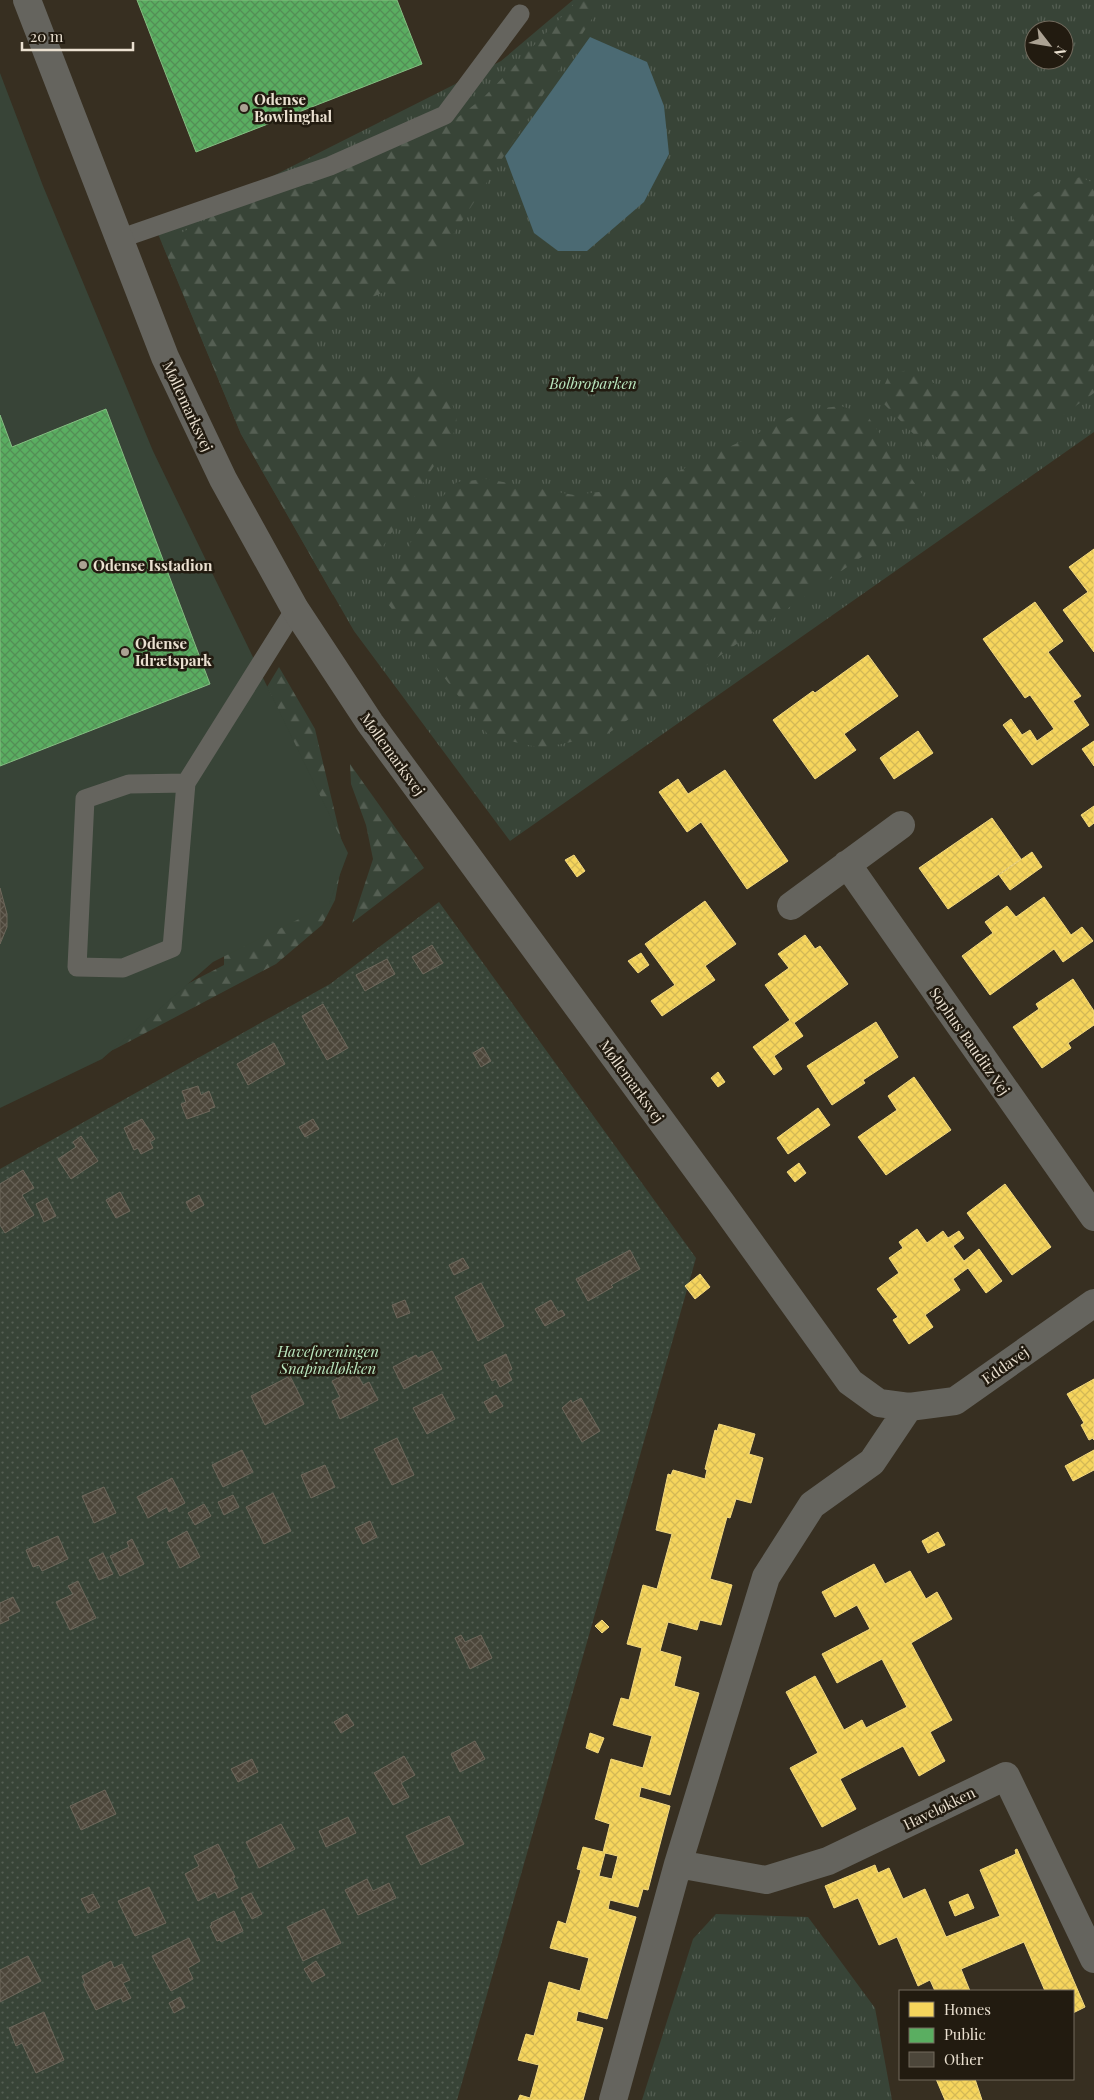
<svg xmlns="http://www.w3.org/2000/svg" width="1094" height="2100" viewBox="0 0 1094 2100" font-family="'Playfair Display',serif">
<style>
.grass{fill:url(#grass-tufts);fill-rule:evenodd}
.forest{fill:url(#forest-firs)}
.garden{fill:url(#garden-dots)}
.pitch{fill:#384437}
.water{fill:#4b6a73}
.homes{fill:url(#homes-cross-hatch);stroke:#f2d87f;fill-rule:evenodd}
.public{fill:url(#public-cross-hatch);stroke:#85bd82}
.building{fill:url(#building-cross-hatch);stroke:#6d675b}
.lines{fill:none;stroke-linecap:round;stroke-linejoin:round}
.service{stroke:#65645e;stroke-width:19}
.minor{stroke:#65645e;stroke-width:28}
.poi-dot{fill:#aba293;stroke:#221b10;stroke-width:2}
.labels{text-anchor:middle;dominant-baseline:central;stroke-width:5;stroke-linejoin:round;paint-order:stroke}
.poi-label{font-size:15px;font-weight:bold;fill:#eae0d0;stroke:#221b10;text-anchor:start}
.park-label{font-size:15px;font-style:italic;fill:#bae8bf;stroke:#221b10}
.street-label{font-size:15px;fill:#eae0d0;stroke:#221b10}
</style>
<defs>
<pattern id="grass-tufts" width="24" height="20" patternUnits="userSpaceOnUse" patternTransform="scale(1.25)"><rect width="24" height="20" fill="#384437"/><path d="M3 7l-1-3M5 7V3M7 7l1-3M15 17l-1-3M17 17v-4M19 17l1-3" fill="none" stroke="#555f53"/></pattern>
<pattern id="forest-firs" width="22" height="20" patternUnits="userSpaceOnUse" patternTransform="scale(1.25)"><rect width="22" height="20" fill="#384437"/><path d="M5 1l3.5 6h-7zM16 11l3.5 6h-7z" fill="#555f53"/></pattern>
<pattern id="garden-dots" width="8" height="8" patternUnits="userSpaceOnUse" patternTransform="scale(1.25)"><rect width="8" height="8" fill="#384437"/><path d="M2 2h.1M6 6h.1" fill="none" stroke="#555f53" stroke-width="1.8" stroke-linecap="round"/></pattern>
<pattern id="homes-cross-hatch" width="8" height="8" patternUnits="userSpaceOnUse" patternTransform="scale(1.25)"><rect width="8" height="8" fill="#f6d55c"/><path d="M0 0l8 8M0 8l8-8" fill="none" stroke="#d3b856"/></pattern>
<pattern id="public-cross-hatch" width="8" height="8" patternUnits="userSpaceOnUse" patternTransform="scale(1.25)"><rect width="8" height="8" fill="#5aae61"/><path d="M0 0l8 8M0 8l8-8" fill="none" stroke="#548e56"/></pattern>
<pattern id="building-cross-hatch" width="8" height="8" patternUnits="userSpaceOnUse" patternTransform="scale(1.25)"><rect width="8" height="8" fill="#4c463a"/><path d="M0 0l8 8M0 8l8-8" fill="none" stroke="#666055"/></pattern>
</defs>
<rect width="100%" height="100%" fill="#372f21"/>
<path class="grass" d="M573 0H1094V432L510 841 354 631 241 434 158 234 501 61ZM1034 30H1064V60H1034Z
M716 1914 808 1917 875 2008 892 2100H642L693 1939Z"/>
<path class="forest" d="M578 0H598L597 11 442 252 414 279 336 313 315 334 311 352C318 359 325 367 335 371 351 378 372 374 389 374 406 374 423 376 440 380L450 398 457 418 453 436 366 573 333 595 241 434 162 243 213 216 449 124 483 98Z
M1080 177 1094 183V393L969 482 953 474 884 404 881 393 888 377 909 369C920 375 938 387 950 390 960 392 974 389 983 384 1030 352 994 282 1005 235 1007 229 1019 208 1024 202 1038 188 1062 184 1080 177Z
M841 406 866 414 932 508 606 735 541 748 489 736 388 604 383 586 435 504 457 482 486 479 574 495 648 486 806 410Z
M279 667 315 729 344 851 335 900 322 925 276 964 117 1048 0 1104 92 1033 224 965 226 755Z
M350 764 424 868 352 923 373 859 366 825 351 784Z"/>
<path class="garden" d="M439 902 696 1258 457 2100H0V1169L330 984Z"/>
<path class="pitch" d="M0 73 43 186 153 451 348 853 329 904 213 962 102 1059 0 1108Z"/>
<path class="water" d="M590 37 647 62 664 106 669 154 644 202 587 251H558L534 233 505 156Z"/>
<path class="homes" d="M1094 549V652L1063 610 1088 592 1069 567Z
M1035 602 1063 641 1048 652 1081 696 1073 701 1089 725 1032 765 1003 725 1011 719 1022 735 1030 730 1037 741 1054 729 1030 695 1025 698 983 639Z
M868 655 898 696 844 734 856 750 815 779 773 720 813 691 815 693Z
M918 731 933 753 894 779 880 758Z
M1094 741V766L1082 749Z
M725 770 788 861 747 889 701 822 687 832 659 792 678 779 688 794Z
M1094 806V823L1089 827 1081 815Z
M992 818 1021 859 948 909 919 868Z
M1032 852 1042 867 1010 890 999 875Z
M574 855 585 871 577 877 565 860Z
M1044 897 1071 935 1082 927 1093 941 1063 962 1054 949 990 995 962 956 993 933 985 922 1007 906 1016 917Z
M705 901 736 944 705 966 715 980 662 1016 651 1001 675 985 645 944Z
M805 935 815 949 820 946 848 984 794 1023 803 1036 774 1056 782 1069 774 1075 753 1047 790 1020 765 985 789 968 778 954Z
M641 953 649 965 638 973 628 961Z
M1073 979 1094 1011V1025L1068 1043 1071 1048 1042 1068 1013 1027 1039 1009 1036 1004Z
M876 1022 898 1057 863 1080 865 1083 832 1105 807 1066Z
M718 1072 725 1082 718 1087 711 1078Z
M914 1077 951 1130 886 1175 858 1137 897 1110 888 1096Z
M818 1108 830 1125 788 1154 777 1138Z
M799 1163 806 1173 795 1182 787 1172Z
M1005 1184 1051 1247 1012 1275 967 1213Z
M917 1229 927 1243 943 1231 948 1238 959 1231 964 1238 953 1246 964 1261 979 1249 1002 1281 986 1293 968 1268 953 1279 960 1290 925 1315 933 1327 909 1344 893 1320 898 1317 877 1289 899 1273 889 1258 903 1248 899 1242Z
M700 1274 710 1287 695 1299 685 1286Z
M1094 1379V1440L1093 1438 1089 1440 1081 1425 1084 1423 1067 1394Z
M719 1424 755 1434 749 1454 763 1458 751 1503 736 1499 730 1518 727 1517 710 1579 732 1585 721 1625 700 1620 697 1630 668 1622 660 1651 681 1657 674 1686 699 1693 670 1795 641 1787 639 1797 670 1806 648 1890 643 1889 638 1907 610 1900 608 1909 636 1917 607 2019 578 2011 576 2021 603 2028 583 2100H518L520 2095 530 2098 539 2065 518 2060 526 2034 534 2036 549 1982 580 1991 589 1958 550 1948 558 1921 566 1924 581 1870 577 1869 583 1847 603 1852 610 1824 595 1819 611 1759 643 1768 652 1736 613 1725 621 1698 629 1700 642 1648 627 1644 643 1585 657 1589 672 1534 656 1530 668 1474 671 1475 673 1470 705 1479 707 1470 705 1469 715 1430 717 1431ZM605 1853 618 1856 612 1879 599 1876Z
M1094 1450V1470L1073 1481 1065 1466Z
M938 1532 945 1545 928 1553 922 1541Z
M874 1564 885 1584 910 1571 926 1599 937 1592 952 1619 911 1643 952 1720 930 1732 945 1761 919 1776 903 1746 840 1779 856 1809 822 1827 790 1768 818 1753 786 1692 815 1676 844 1730 862 1720 866 1728 907 1707 882 1659 837 1683 822 1654 870 1629 857 1605 835 1617 822 1592Z
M602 1620 609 1627 602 1633 595 1626Z
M590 1733 604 1738 598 1753 586 1748Z
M1017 1849 1085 2007 1073 2013V1991H1045L1024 1942 961 1969 970 1991H935L930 1980 918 1986 897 1937 879 1945 858 1898 834 1908 825 1886 875 1865 878 1873 889 1868 903 1899 925 1889 946 1937 1000 1916 980 1870 1016 1854 1015 1850Z
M968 1894 974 1908 955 1916 949 1902Z
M936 2079H975L982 2100H945Z"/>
<path class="public" d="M137 0H397L422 64 196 152Z
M106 409 210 684 0 766V415L12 447Z"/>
<path class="building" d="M0 888 7 914V927L0 944Z
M432 945 443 963 423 974 412 957Z
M387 959 395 974 365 991 356 975Z
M323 1004 348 1048 327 1060 302 1016Z
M274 1043 285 1064 248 1085 237 1064Z
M483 1047 491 1061 481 1067 473 1053Z
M198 1086 201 1095 209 1091 215 1107 209 1109 210 1111 187 1119 181 1104 186 1102 182 1091Z
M142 1119 155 1139 150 1142 153 1148 141 1154 138 1148 134 1150 124 1128Z
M313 1119 319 1129 305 1137 299 1127Z
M81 1136 98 1161 71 1179 58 1159 76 1147 73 1142Z
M23 1170 34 1188 22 1195 34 1215 5 1233 0 1225V1184Z
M120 1192 130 1211 116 1218 106 1200Z
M199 1195 204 1205 191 1212 186 1202Z
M47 1198 56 1216 44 1222 36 1204Z
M630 1250 640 1269 611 1285 613 1287 588 1301 576 1279Z
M463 1258 469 1268 454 1275 449 1265Z
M481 1283 504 1326 478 1341 455 1297Z
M405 1300 410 1313 397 1318 392 1305Z
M551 1300 558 1312 562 1310 565 1315 545 1326 535 1309Z
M432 1351 442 1369 404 1389 393 1367 416 1355 418 1358Z
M506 1354 512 1369 508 1372 512 1380 500 1387 496 1379 492 1381 484 1365Z
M355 1369 363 1385 369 1382 378 1400 340 1419 332 1401 340 1397 332 1381Z
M290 1376 304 1404 265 1425 251 1396Z
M442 1394 455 1419 427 1434 413 1408Z
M496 1395 503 1406 490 1413 484 1402Z
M581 1398 600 1431 582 1442 562 1408 571 1400 572 1403Z
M397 1438 414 1475 392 1485 374 1449Z
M242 1450 253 1472 223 1487 212 1465Z
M325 1465 335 1487 311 1498 301 1475Z
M172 1478 185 1503 169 1512 167 1507 148 1518 137 1497Z
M104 1487 116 1513 94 1523 82 1496Z
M273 1493 291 1531 264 1544 246 1507Z
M233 1495 239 1507 224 1515 218 1502Z
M204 1504 211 1516 195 1525 188 1513Z
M370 1521 377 1537 363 1544 355 1528Z
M187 1531 200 1557 180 1568 167 1542Z
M58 1536 68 1559 42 1571 39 1565 33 1567 26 1550Z
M132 1539 144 1564 120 1576 110 1556 129 1547 127 1542Z
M103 1553 113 1574 99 1580 89 1560Z
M78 1581 96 1618 70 1630 56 1602 73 1594 68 1586Z
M13 1597 20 1611 8 1617 9 1620 0 1624V1603Z
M461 1635 465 1642 481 1635 492 1658 470 1669 455 1638Z
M347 1714 354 1725 341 1733 334 1722Z
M475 1741 485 1759 460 1772 451 1754Z
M404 1756 415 1775 401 1783 409 1797 393 1805 374 1773Z
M252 1759 258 1772 238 1782 231 1769Z
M105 1790 116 1814 81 1830 70 1806Z
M449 1816 464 1844 421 1865 406 1836Z
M348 1817 356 1833 326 1847 319 1831Z
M281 1824 295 1849 259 1868 246 1842Z
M218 1844 235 1877 233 1878 238 1888 218 1898 215 1892 198 1901 185 1874 199 1866 194 1856Z
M367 1879 373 1891 389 1883 396 1898 358 1915 345 1890Z
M149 1887 166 1923 135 1936 118 1901Z
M251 1893 262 1914 252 1919 241 1898Z
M93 1894 100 1907 88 1913 81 1899Z
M324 1909 341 1943 303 1961 287 1927Z
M234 1911 243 1931 221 1942 220 1940 217 1941 210 1926 212 1925 211 1923Z
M189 1938 200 1961 188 1968 193 1979 171 1991 152 1956Z
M28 1956 41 1981 0 2002V1970Z
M111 1961 114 1968 122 1964 130 1980 123 1983 131 1998 123 2002 121 1998 96 2010 83 1984 85 1983 82 1976Z
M316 1961 325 1975 312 1982 304 1969Z
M180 1997 185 2007 174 2013 169 2003Z
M44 2012 64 2060 36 2073 22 2043 16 2046 9 2028Z"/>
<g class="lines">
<path class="service" d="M119 239 330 166 445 115 520 14
M186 783 129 784 85 799 77 967 123 968 172 948 186 783 295 609"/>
<path class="minor" d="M27 0 165 357 223 479 295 609 370 723 720 1201 850 1382 879 1403 909 1407 955 1401 1094 1303
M847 864 1094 1217
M791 906 901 825
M678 1864 766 1880 828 1861 1006 1776 1094 1959
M613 2100 678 1864 766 1577 812 1505 872 1462 909 1407"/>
</g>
<g class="poi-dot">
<circle cx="244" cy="108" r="5"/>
<circle cx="83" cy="565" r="5"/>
<circle cx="125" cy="652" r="5"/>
</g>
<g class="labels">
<g class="poi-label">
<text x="254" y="99">Odense<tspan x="254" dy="17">Bowlinghal</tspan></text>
<text x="93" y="565">Odense Isstadion</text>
<text x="135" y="643">Odense<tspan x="135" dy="17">Idrætspark</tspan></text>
</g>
<g class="park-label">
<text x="593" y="383">Bolbroparken</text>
<text x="328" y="1351">Haveforeningen<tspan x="328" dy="17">Snapindløkken</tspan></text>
</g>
<g class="street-label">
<text transform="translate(188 406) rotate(65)">Møllemarksvej</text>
<text transform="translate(393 754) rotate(54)">Møllemarksvej</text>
<text transform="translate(970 1041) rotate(55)">Sophus Bauditz Vej</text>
<text transform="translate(632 1081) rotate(54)">Møllemarksvej</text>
<text transform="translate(1005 1365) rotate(-35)">Eddavej</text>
<text transform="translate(939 1808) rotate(-26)">Haveløkken</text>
</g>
</g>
<rect x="899" y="1990" width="175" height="90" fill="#221b10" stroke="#726a5d"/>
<rect x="909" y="2002" width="25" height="15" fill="#f6d55c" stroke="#726a5d"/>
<text x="944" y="2015" font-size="15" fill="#eae0d0">Homes</text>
<rect x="909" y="2028" width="25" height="15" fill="#5aae61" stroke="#726a5d"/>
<text x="944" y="2040" font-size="15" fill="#eae0d0">Public</text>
<rect x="909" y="2052" width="25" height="15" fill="#4c463a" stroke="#726a5d"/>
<text x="944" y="2065" font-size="15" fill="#eae0d0">Other</text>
<g transform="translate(1049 45) rotate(121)"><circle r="24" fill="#221b10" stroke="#726a5d"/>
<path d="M0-4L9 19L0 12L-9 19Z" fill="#aba293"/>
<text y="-8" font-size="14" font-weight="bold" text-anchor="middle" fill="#eae0d0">N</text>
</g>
<path d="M22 42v8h111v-8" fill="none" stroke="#eae0d0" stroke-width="2.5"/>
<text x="30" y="42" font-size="15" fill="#eae0d0" stroke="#221b10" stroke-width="4" paint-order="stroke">20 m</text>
</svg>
